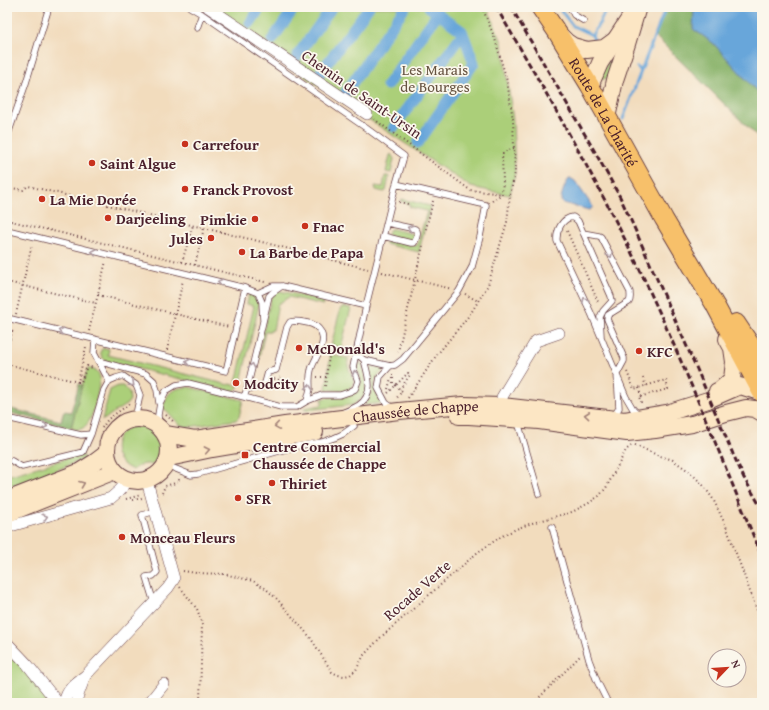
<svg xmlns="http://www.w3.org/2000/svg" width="769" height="710" viewBox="0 0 769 710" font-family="'Gentium Book Plus',serif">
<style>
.green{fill:#abcf79;stroke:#7a7752}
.forest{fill:#88b269;stroke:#69684a}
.water{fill:#67a6da;stroke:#586282}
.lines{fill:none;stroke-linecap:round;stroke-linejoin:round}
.stream{stroke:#67a6da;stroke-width:3}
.canal{stroke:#67a6da;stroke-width:11}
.lane-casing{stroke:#633b41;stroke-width:7}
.street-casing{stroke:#633b41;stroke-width:12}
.secondary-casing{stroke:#633b41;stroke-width:18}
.primary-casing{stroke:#633b41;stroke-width:20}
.path{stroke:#633b41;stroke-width:2;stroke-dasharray:1 3;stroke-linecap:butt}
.lane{stroke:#fff;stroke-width:5.5}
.street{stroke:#fff;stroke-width:11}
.secondary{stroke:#fce6c4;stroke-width:16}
.primary{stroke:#f7c06b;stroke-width:18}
.rail{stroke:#4a1f2b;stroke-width:3;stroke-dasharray:6 3;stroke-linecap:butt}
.oneway{stroke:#ae9aa0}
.oneway2{stroke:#a38278}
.poi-dot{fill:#c8321e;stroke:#fbf7ec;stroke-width:1.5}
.labels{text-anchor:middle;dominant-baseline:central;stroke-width:3.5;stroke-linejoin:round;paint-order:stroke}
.park-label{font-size:15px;fill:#675442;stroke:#fbf7ec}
.street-label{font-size:15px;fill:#4a1f2b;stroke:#fbf7ec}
.poi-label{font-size:15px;font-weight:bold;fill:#4a1f2b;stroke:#fbf7ec;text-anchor:start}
</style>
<rect width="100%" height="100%" fill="#fbf7ec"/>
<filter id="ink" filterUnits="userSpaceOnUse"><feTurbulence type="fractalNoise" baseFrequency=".025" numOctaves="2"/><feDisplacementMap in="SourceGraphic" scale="8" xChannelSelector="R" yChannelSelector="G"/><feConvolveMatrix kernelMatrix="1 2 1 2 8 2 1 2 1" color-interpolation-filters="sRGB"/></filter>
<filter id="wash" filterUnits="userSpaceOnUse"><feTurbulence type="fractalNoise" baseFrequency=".012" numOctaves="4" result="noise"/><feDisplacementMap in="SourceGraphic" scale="16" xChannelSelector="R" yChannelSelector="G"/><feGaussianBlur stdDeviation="0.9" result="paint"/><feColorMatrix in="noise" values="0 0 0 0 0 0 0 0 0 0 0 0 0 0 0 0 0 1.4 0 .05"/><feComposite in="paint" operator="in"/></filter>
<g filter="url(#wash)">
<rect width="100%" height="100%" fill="#f2dcbd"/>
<path class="green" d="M199 7H487L502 42 513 120 515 173 510 195 471 187Z
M616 52 610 75 607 78 602 79 599 75Z
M391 154 394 159 391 173 386 172 390 155Z
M385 176H388L389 177 386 191 384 192 376 190 375 186 383 187Z
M402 199 430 206 419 252 385 244V242L388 240 417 246 427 211 410 207 409 204 401 201Z
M390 229H393L413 234 414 238 411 241 387 235Z
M280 291 322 300 323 305 289 297 278 304 273 330 265 332 256 371 254 372 271 298 273 295Z
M249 293C259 296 259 300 258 309L241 382 236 383 254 306 247 304Z
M342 307 351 308 340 352 337 353V347L331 346 340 310Z
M104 348 109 349 108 355 229 385V384L239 386C237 389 235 391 231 391L106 361C102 358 100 355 101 350Z
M332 349 333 350 335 356 348 358C347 367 349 368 352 376 354 379 354 382 352 385 348 394 334 390 326 389L331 350Z
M358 363H360L363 364 366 383V392L362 398 357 402 353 405 305 410 304 408 322 405V399C327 396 333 398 338 397 350 397 364 391 360 377 359 373 357 369 355 365Z
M370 366 383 369 384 370C381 373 376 377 375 381 374 389 379 398 384 403L364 405C375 393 372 382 369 368Z
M88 368C95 370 99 371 100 378 98 391 94 424 81 429 78 430 75 429 71 428L82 385Z
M118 386H123L129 392 130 400 127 404 110 415 105 419 102 420 110 390Z
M188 387 243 400 239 417 236 420 189 427 180 425 166 410 163 409C166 393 172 388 188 387Z
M132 426C138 426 143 425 148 428 162 436 164 455 152 465 145 462 138 466 133 470 110 461 109 436 132 426Z
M82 454 84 459 27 482 7 486V476Z
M7 648 51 703H7Z"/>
<path class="forest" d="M666 7H762V141L654 35Z
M79 384 82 385 71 428 7 412V408L61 421 64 411 71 412Z"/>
<path class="water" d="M698 7H762V97L713 43 693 29 694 9Z
M569 179H572L575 181 593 207 591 209 589 210 563 203 561 201C561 194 565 184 569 179Z"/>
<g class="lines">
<path class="stream" d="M558 7 573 26 592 35 594 40
M592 35 600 22 607 7
M637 67 641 71 666 7
M623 119 641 71"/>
<path class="canal" d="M250 23 261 7
M272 40 295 7
M297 56 332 7
M320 73 369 7
M387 85 438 13
M346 92 405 7
M394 127 463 33
M418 143 474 63 462 31 429 7"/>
</g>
</g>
<g filter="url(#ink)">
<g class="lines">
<g class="lane-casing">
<path id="lane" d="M190 7 202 14 197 28
M572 7 571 9 574 15 584 21
M202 14 366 128 404 156 396 184 486 205 480 237 472 267 459 291 403 359 395 365 390 366 364 360 356 353
M7 137 26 83 49 7
M7 230 245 288 258 293 262 302 263 320
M583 233 599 236 601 237 630 292C630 296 631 299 629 302L608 315 607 319 624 358V361L617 374 619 408 614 416
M383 236 411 243H414C416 240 418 234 417 231L415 229 387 223
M258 293 273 286H282L366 306
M7 318 226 371 245 288
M601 336 600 317 603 311 612 301 611 296 578 221 573 217C562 218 556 231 557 241L591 313 626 397 633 409 639 415
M95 339 94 353 109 381
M98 361 146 374 154 381 157 390 159 403
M390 366 380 377 378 388 386 403 393 408
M244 397 281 407H297L307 401C308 397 309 393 310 389 310 382 309 377 311 370 314 358 327 345 321 332 318 327 314 324 308 323 302 322 297 320 290 322L287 327 276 370 268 372 265 383 260 387 247 389
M307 401 322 395H340L349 392 355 389 358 381 353 367 356 353 366 306 396 184
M344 412C349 410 354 408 359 405 375 394 368 375 364 360
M7 418 81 435 91 434 104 390 109 381 116 378 123 376 136 385 140 395 135 419
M518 422 539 494
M159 426 158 415 160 403 166 391 176 385 188 383 244 397 247 389 269 296 272 293 282 286
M12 461 22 467 83 452 91 434
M166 465 191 475 198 474 297 446 322 442 334 438 343 434 354 426
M552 527 589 660 597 681 608 703
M154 603 146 577 153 576 157 572 142 515 155 511"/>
</g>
<g class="street-casing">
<path id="street" d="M208 7 367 114
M502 406V397L536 341 559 333
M7 527 111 498 119 491 129 480
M7 643 27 664 58 703
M64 703C67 689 74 684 85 676L168 588 174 579 147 481
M76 703 77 698 85 676
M149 703 164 684"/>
</g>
<g class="secondary-casing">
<g id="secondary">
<path d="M560 35 567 42 573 46 587 50 604 48 615 40"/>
<path d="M590 86 600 63 629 19"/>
<path d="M607 118 615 80 627 44 638 7"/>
<path d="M717 391 720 390 732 379 734 362 732 348 727 339"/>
<path d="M459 416H469L539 421 627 433 655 430 692 424 726 413 746 408 755 409 762 413"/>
<circle cx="138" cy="450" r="31"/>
<path id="s1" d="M165 434 195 439 285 425 399 411 463 405 502 406 625 420 667 413 708 400 740 386 762 393"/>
<path d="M169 458 212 449 315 432"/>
<path d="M7 500 79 472 95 462 107 453"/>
<path d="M7 514 115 471"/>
</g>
</g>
<g class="primary-casing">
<g id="primary">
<path id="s2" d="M540 7 557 32 590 86 664 219 715 305 762 393"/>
<path d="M736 323 762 362"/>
</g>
</g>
<path class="path" d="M374 119 470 190 502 194
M7 187 23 190 28 186 258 241 368 269
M492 201 502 194 503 180 502 159 503 154 506 151 514 148
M399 202 408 204V206
M7 220 265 282
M567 231 599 304
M425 233 433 201
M182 262 193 225
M195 265 204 228
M382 272 452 289
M7 282 96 303
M465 294 478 301
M98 295 229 327
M16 314 32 244
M89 331 106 261
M167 350 183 280
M7 351 13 328
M398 352 423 245
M7 364 78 382 86 347
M627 372 634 389 666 380 668 389 639 397 641 402 638 404
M393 374V383L402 391 396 399
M317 377H326
M643 378 646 386
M274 379 279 380 280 377
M78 382H81L87 366 93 368
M325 386 330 349 335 348V354L349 356
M639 388 641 397
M388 389 391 378
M388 393 408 373 410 375 400 389
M408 398 436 356 471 313 488 285 507 222 510 195 515 173 513 120 507 81 495 39 482 7
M166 415 175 423
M102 428 108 419 128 405 130 402
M635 445 657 455 673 460 690 472 703 485 713 499 726 526 762 624
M162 493 165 486 179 482V479
M126 499 141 495
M133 500 142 498
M183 571 196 573 224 574 253 581 265 588 277 599 310 637 332 672 338 675 344 676 350 675 356 670 364 655 380 638 478 552 502 536 516 529 532 523 572 512 589 503 599 496 606 488 613 475 626 450 631 446
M180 587 197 609 202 623 200 703
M534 703 580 656"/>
<use href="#lane" class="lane"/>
<use href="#street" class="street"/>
<use href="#secondary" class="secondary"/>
<use href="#primary" class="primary"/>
<path class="rail" d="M496 7C546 92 595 177 638 266 683 361 722 459 762 557
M511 7 595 152 620 197 633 225 696 367 733 454 744 478 762 509"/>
</g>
<defs><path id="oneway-chevron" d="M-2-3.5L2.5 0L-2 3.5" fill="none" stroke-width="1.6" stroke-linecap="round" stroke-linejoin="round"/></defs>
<g class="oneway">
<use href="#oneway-chevron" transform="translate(410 228) rotate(-163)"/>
<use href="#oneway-chevron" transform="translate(94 252) rotate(-166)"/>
<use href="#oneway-chevron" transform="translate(610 255) rotate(62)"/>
<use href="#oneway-chevron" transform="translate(220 282) rotate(-166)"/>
<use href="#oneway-chevron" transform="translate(585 300) rotate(-115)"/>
<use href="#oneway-chevron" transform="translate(61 331) rotate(-167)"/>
<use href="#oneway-chevron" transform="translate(188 362) rotate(-167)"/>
<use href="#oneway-chevron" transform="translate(252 366) rotate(-77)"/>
<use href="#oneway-chevron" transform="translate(355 373) rotate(-105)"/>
<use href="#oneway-chevron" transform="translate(132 384) rotate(42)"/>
<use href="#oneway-chevron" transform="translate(309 387) rotate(-87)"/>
<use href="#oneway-chevron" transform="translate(45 426) rotate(13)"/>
<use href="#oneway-chevron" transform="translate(45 517) rotate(-16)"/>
</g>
<g class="oneway2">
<use href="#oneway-chevron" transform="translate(587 415) rotate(-174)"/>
<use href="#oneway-chevron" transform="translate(277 426) rotate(171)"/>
<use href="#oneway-chevron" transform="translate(207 450) rotate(-11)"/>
<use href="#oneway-chevron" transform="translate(82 484) rotate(-21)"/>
</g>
</g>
<g class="poi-dot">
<circle cx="185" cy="144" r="4"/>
<circle cx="92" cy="163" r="4"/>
<circle cx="185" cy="189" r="4"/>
<circle cx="42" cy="199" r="4"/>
<circle cx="108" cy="218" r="4"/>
<circle cx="255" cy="219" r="4"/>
<circle cx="305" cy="226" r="4"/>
<circle cx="211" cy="238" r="4"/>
<circle cx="242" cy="252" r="4"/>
<circle cx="299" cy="348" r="4"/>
<circle cx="639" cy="351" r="4"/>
<circle cx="236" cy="383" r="4"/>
<rect x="241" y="451" width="8" height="8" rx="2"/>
<circle cx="272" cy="483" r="4"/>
<circle cx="238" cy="498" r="4"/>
<circle cx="122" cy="537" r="4"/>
</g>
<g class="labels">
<g class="park-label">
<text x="435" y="69">Les Marais<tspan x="435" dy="17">de Bourges</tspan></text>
</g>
<g class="street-label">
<text transform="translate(362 94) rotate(35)">Chemin de Saint-Ursin</text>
<text stroke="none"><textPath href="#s2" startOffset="123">Route de La Charité</textPath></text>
<text stroke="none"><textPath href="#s1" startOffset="253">Chaussée de Chappe</textPath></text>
<text transform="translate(417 590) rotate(-41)">Rocade Verte</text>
</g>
<g class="poi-label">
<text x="193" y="144">Carrefour</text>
<text x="100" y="163">Saint Algue</text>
<text x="193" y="189">Franck Provost</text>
<text x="50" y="199">La Mie Dorée</text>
<text x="116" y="218">Darjeeling</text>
<text x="247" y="219" text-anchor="end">Pimkie</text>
<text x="313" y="226">Fnac</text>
<text x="203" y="238" text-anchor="end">Jules</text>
<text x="250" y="252">La Barbe de Papa</text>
<text x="307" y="348">McDonald's</text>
<text x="647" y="351">KFC</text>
<text x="244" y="383">Modcity</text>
<text x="253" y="446">Centre Commercial<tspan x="253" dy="17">Chaussée de Chappe</tspan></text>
<text x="280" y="483">Thiriet</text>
<text x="246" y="498">SFR</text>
<text x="130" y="537">Monceau Fleurs</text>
</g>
</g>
<rect width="769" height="710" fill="none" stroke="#fbf7ec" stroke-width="24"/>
<g transform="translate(727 668) rotate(65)"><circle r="19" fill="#fbf7ec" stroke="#b4a19f"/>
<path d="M0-3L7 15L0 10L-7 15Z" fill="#c8321e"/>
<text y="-6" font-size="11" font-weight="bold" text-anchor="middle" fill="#4a1f2b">N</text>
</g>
</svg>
